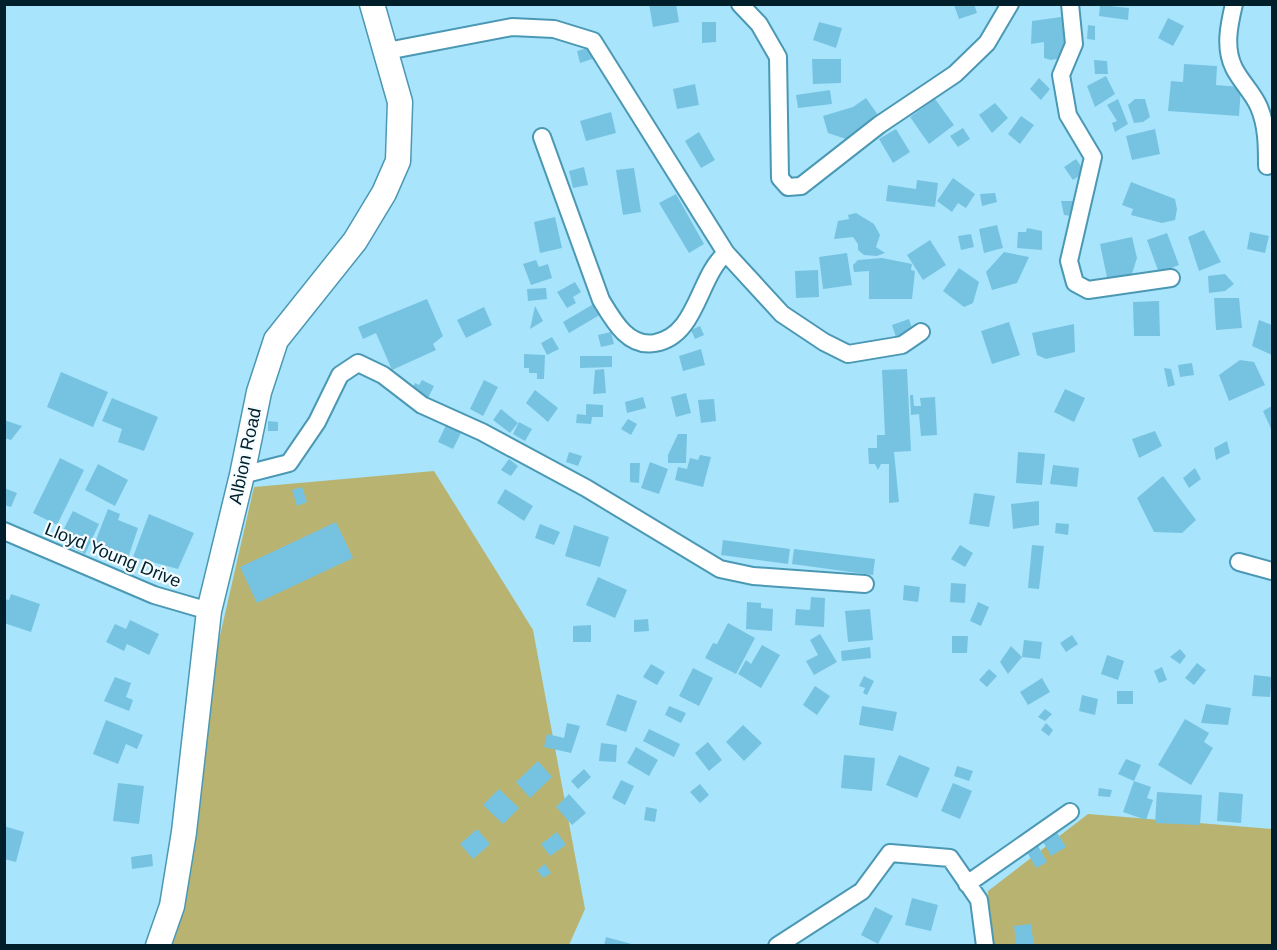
<svg xmlns="http://www.w3.org/2000/svg" width="1277" height="950" viewBox="0 0 1277 950" font-family="Helvetica,sans-serif">
<style>
.green{fill:#b8b371}
.building{fill:#76c3e1}
.lines{fill:none;stroke-linecap:round;stroke-linejoin:round}
.street-casing{stroke:#4b98b4;stroke-width:20}
.secondary-casing{stroke:#4b98b4;stroke-width:27}
.street{stroke:#fff;stroke-width:16}
.secondary{stroke:#fff;stroke-width:24}
.labels{text-anchor:middle;dominant-baseline:central;stroke-width:4.5;stroke-linejoin:round;paint-order:stroke}
.street-label{font-size:18px;fill:#001f2a;stroke:#f5fcff}
</style>
<rect width="100%" height="100%" fill="#a8e4fc"/>
<path class="green" d="M434 471 533 630 585 909 569 945 149 946 254 487Z
M1088 814 1272 829V945H990L988 891Z"/>
<path class="building" d="M649 4H676L679 22 653 27Z
M974 4 977 13 959 19 954 5Z
M1100 5 1129 8 1128 20 1099 16Z
M1068 16 1063 58 1051 60 1044 58V42L1031 44 1032 21Z
M1168 18 1184 26 1173 46 1158 38Z
M702 22H716V42L702 43Z
M819 22 842 28 836 48 813 40Z
M1088 25 1095 26V40L1087 39Z
M591 47 595 58 580 63 577 51Z
M812 59H841V83L813 84Z
M1094 60 1107 61 1108 74H1095Z
M1184 64 1217 66 1216 85 1241 87 1239 116 1168 111 1171 81 1183 82Z
M1106 76 1115 94 1095 107 1087 86Z
M1039 78 1050 89 1041 100 1030 89Z
M695 84 699 105 677 109 673 89Z
M830 90 832 104 798 108 796 95Z
M866 98 878 115 846 139 828 133 823 116 853 107Z
M935 99 954 125 929 144 910 117Z
M1118 99 1128 124 1115 132 1112 123 1117 121 1107 105Z
M1135 99H1145L1150 117 1143 122 1134 123 1128 105Z
M995 103 1008 118 992 133 979 115Z
M611 112 616 133 586 141 580 121Z
M1021 116 1034 125 1020 144 1008 134Z
M963 128 970 139 958 147 950 136Z
M896 129 910 152 893 163 879 139Z
M1155 129 1160 154 1132 160 1126 136Z
M699 132 715 160 701 168 685 141Z
M1076 159 1085 172 1073 180 1064 167Z
M584 167 588 185 573 188 569 171Z
M634 168 641 212 623 215 616 170Z
M953 178 975 194 966 208 958 203 952 212 937 201Z
M917 180 938 183 935 207 886 201 888 185 916 189Z
M1131 182 1175 199 1177 209 1175 220 1162 223 1131 215 1133 209 1122 205Z
M995 193 997 202 982 206 980 194Z
M676 194 704 244 689 253 659 203Z
M1061 201H1076L1073 216 1064 215Z
M856 213 874 224 880 235 876 247 885 253 877 256 864 255 858 250V244L853 237 834 239 838 221 849 219 848 215Z
M555 217 562 248 540 253 534 222Z
M997 225 1003 248 984 253 979 229Z
M1027 228 1042 231V250L1017 248 1018 232H1026Z
M1204 230 1221 262 1199 271 1188 237Z
M1250 232 1269 236 1265 253 1247 249Z
M1167 233 1179 265 1159 273 1147 240Z
M971 234 974 247 961 250 958 236Z
M1132 237 1137 258 1131 277 1108 282 1100 244Z
M930 240 946 265 923 280 907 255Z
M1004 252 1029 257 1017 283 992 290 986 272Z
M847 253 852 285 823 289 819 257Z
M882 258 912 264 911 270 915 271 912 299H869V271L854 272 853 265 858 260Z
M536 260 539 267 548 264 552 278 531 285 523 264Z
M959 268 979 282 973 303 964 307 943 291Z
M818 270 819 297 796 298 795 271Z
M1225 274 1234 284 1225 291 1209 293 1208 276Z
M575 282 581 292 573 297 576 303 567 308 557 292Z
M546 288 547 299 528 301 527 289Z
M1214 298H1239L1242 328 1216 330Z
M427 299 443 336 433 344 436 350 392 370 376 333 363 339 358 327Z
M1159 301 1160 336H1134L1133 302Z
M597 302 603 313 569 333 563 322Z
M535 306 543 321 530 329Z
M484 307 492 325 466 338 457 320Z
M909 319 913 331 896 337 892 325Z
M1259 320 1272 325V355L1252 346Z
M1009 322 1020 355 992 364 981 331Z
M1074 324 1075 352 1046 359 1037 355 1032 333Z
M700 326 704 335 695 339 691 330Z
M611 332 614 344 601 347 598 335Z
M552 337 559 349 547 355 541 343Z
M701 349 705 365 683 371 679 356Z
M524 354 545 355 544 379H537V373H529V368H524Z
M580 356H612V367L580 368Z
M1240 360 1254 362 1265 385 1229 401 1219 375Z
M1192 363 1194 375 1180 377 1178 365Z
M1164 368 1171 369 1175 385 1168 387Z
M604 369 606 393 593 394 595 370Z
M907 369 911 451 894 452 899 502 889 503V464H881L878 470 875 464H869L868 448H877V435H885L882 370Z
M61 372 108 392 93 427 47 407Z
M422 380 434 386 428 398 411 390 415 383 419 385Z
M484 380 498 387 483 416 470 409Z
M1065 389 1085 398 1074 422 1054 412Z
M535 390 558 408 548 422 526 403Z
M686 393 691 413 676 417 671 397Z
M910 395H913L914 406H921L920 398 935 397 937 435 921 436 919 414 911 415Z
M643 397 646 408 627 413 625 402Z
M112 398 158 417 144 451 118 442 122 429 102 421Z
M714 399 716 421 701 423 698 400Z
M586 404 603 405V417H592L591 424 576 423 577 414 586 415Z
M1272 406V431L1263 411Z
M501 409 518 423 510 433 493 420Z
M628 419 637 424 631 435 621 429Z
M4 420 22 426 11 440 4 438Z
M268 421 278 422V431H268Z
M519 422 532 429 525 441 513 434Z
M447 423 462 431 453 449 438 442Z
M1155 431 1162 446 1139 458 1132 439Z
M678 434H687L686 463H668V455Z
M1227 441 1230 453 1216 460 1214 448Z
M569 452 582 456 578 466 566 462Z
M1018 452 1045 454 1042 485 1016 483Z
M700 455 711 457 703 487 675 480 678 467 687 469 690 458 698 460Z
M60 458 84 470 57 525 33 513Z
M509 459 518 466 511 476 501 470Z
M650 462 668 469 659 494 641 488Z
M630 463H640L639 483 630 482Z
M98 464 128 480 115 506 85 490Z
M1053 465 1079 468 1077 487 1050 484Z
M1195 468 1201 479 1189 488 1183 478Z
M1163 476 1196 520 1182 533 1154 532 1137 498Z
M302 487 307 502 297 506 292 490Z
M4 488 17 493 11 507 4 505Z
M505 489 533 506 524 521 497 503Z
M974 493 995 496 989 527 969 524Z
M1039 501V525L1013 529 1011 504Z
M108 509 120 514 118 520 138 528 128 558 94 545Z
M73 511 99 524 85 554 58 540Z
M149 514 194 533 178 569 133 557Z
M336 522 353 558 257 603 240 567Z
M1056 523 1069 524 1068 535 1055 533Z
M540 524 560 532 554 545 535 538Z
M574 525 609 537 600 567 565 556Z
M723 540 790 549 788 564 721 555Z
M960 545 973 553 965 567 951 559Z
M1032 545 1044 546 1039 589 1028 588Z
M794 549 875 559 873 575 792 564Z
M598 577 627 590 615 618 586 605Z
M951 583 966 584 965 603 950 602Z
M904 585 920 587 918 602 903 600Z
M11 594 40 604 31 632 4 623V599L9 600Z
M811 597 825 598 824 627 795 625 796 609 810 610Z
M747 602 761 603V608L773 609 772 631 746 629Z
M978 602 989 607 981 626 970 621Z
M870 609 873 640 848 642 845 611Z
M648 619 649 631 634 632V620Z
M130 620 159 634 149 655 127 644 124 651 106 642 115 624 126 629Z
M728 623 755 638 736 674 705 658 713 643 717 644Z
M591 625V642H573V626Z
M820 634 837 662 814 675 806 661 818 655 810 640Z
M1072 635 1078 644 1066 652 1060 643Z
M952 636H968L967 653H952Z
M1024 640 1042 642 1040 659 1022 657Z
M762 645 780 655 761 688 738 674 746 660 751 664Z
M1011 646 1022 657 1008 674 1000 662Z
M870 647 871 658 842 661 841 651Z
M1180 649 1186 656 1180 664 1170 657Z
M1107 655 1124 661 1118 680 1101 674Z
M1197 663 1206 670 1194 685 1185 678Z
M651 664 665 672 657 685 643 677Z
M1162 667 1167 680 1159 683 1154 671Z
M693 668 713 678 699 706 679 696Z
M989 669 997 676 987 687 979 680Z
M1254 675 1272 677 1270 697 1252 696Z
M864 676 874 681 867 695 863 693 865 688 859 686Z
M115 677 131 683 126 697 133 700 129 711 104 701Z
M1042 678 1050 692 1028 705 1020 692Z
M815 686 830 696 817 715 803 705Z
M1117 691H1133V704H1117Z
M617 694 637 701 626 732 606 725Z
M1082 695 1098 699 1095 715 1079 711Z
M1206 704 1231 708 1228 725 1201 723Z
M669 706 686 713 681 723 665 715Z
M862 706 897 712 893 731 859 725Z
M1045 709 1052 714 1045 721 1038 717Z
M1185 719 1209 733 1204 742 1213 748 1191 785 1158 765Z
M106 720 143 735 137 749 126 744 118 764 93 754Z
M567 723 580 726 571 753 544 747 547 734 564 738Z
M1046 723 1053 730 1049 736 1041 730Z
M743 725 762 743 744 761 726 742Z
M649 729 680 744 674 757 643 741Z
M708 742 722 760 709 771 695 753Z
M601 743 617 745 616 762 599 761Z
M636 747 658 760 649 776 627 763Z
M844 755 875 758 872 791 841 788Z
M899 755 930 768 917 798 886 785Z
M1126 759 1141 765 1134 781 1151 787 1147 798 1153 800 1146 820 1123 812 1134 781 1118 774Z
M538 761 552 777 530 798 516 782Z
M957 766 973 771 969 781 954 776Z
M584 769 591 777 578 789 571 781Z
M621 780 634 786 625 805 612 798Z
M118 783 144 786 139 824 113 821Z
M953 783 972 791 960 819 941 811Z
M700 784 709 795 700 803 690 792Z
M1099 788 1112 790 1110 797 1098 796Z
M499 789 519 808 503 824 483 805Z
M1157 792 1202 795 1200 825 1155 823Z
M1219 792 1243 794 1241 823 1217 821Z
M569 794 586 813 572 825 556 807Z
M646 807 657 809 655 822 644 820Z
M4 826 24 832 16 862 4 859Z
M477 829 490 844 473 859 460 844Z
M1056 831 1066 847 1051 856 1042 840Z
M557 832 566 845 550 856 541 844Z
M1037 844 1047 862 1036 868 1026 850Z
M152 854 153 866 132 869 131 857Z
M545 864 551 873 543 878 537 870Z
M912 898 938 905 931 931 905 925Z
M875 907 893 916 878 944 861 935Z
M1031 924 1034 946H1009L1016 943 1014 926Z
M606 937 635 945V946H604Z"/>
<g class="lines">
<g class="street-casing">
<path id="street" d="M740 4 759 24 778 57 780 178 788 187 801 186 879 125 955 74 987 43 1010 4
M1070 4 1074 44 1061 75 1068 115 1093 157 1069 261 1075 283 1088 290 1171 278
M1234 4C1229 25 1224 48 1234 68 1241 82 1253 93 1259 107 1267 126 1267 145 1267 166
M387 51 512 27 554 29 593 41 726 253 782 314 824 342 848 354 902 345 921 332
M542 137 601 300C613 320 628 348 655 343 697 336 698 277 726 253
M242 475 289 463 317 422 340 375 358 363 383 375 422 405 482 432 586 488 720 569 753 576 865 584
M4 531 154 595 209 611
M1239 562 1272 571
M967 884 1070 812
M777 946 862 891 890 853 950 858 979 900 985 946"/>
</g>
<g class="secondary-casing">
<path id="secondary" d="M158 946 172 906 184 832 209 611 242 475 259 392 276 340 355 241 384 193 398 161 400 102 372 4"/>
</g>
<use href="#street" class="street"/>
<use href="#secondary" class="secondary"/>
</g>
<g class="labels">
<g class="street-label">
<text transform="translate(245 456) rotate(-78)">Albion Road</text>
<text transform="translate(113 555) rotate(22)">Lloyd Young Drive</text>
</g>
</g>
<rect width="1277" height="950" fill="none" stroke="#001f2a" stroke-width="12"/>
</svg>
